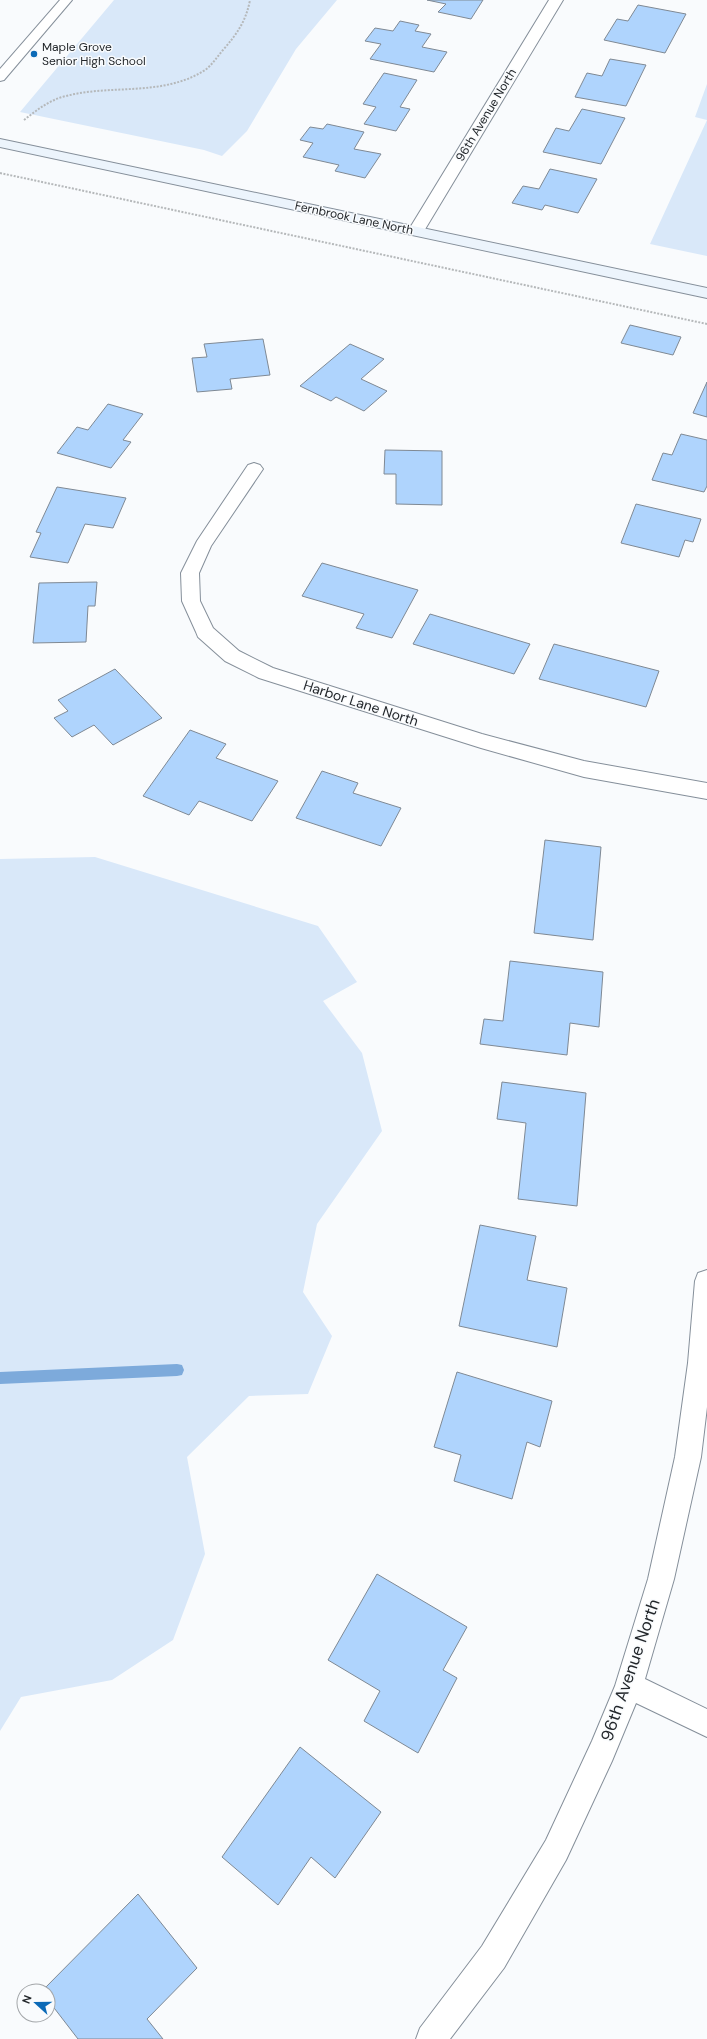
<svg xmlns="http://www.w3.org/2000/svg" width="707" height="2039" viewBox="0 0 707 2039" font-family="'DM Sans',sans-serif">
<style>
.green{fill:#d9e8f9}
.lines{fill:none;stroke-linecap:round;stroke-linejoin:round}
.stream{fill:#7daadb;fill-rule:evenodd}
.building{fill:#afd4fd;stroke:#7f8994}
.lane-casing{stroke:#858f9a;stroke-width:2}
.street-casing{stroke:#858f9a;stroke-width:2}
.secondary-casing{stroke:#858f9a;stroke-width:2}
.path{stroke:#b5b8ba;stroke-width:2;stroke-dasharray:2 1.5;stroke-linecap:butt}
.lane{fill:#fff;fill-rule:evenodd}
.street{fill:#fff;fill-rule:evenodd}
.secondary{fill:#ecf4fc;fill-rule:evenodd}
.poi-dot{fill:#0c6ab7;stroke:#f9fbfd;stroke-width:1.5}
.labels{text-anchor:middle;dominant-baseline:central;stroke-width:3;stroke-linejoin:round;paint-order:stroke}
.far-poi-label{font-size:12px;fill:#23272b;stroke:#f9fbfd;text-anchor:start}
.far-street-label{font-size:12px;fill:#23272b;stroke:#f9fbfd}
.street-label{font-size:14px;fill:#23272b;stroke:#f9fbfd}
.near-street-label{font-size:17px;fill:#23272b;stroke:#f9fbfd}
</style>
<rect width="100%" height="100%" fill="#f9fbfd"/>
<path class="green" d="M114 0H337L296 49 247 131 222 156 204 150 20 112Z
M707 84V256L650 244 707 120 695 117Z
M95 857 318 926 357 982 323 1001 362 1053 382 1131 317 1224 303 1292 332 1336 308 1394 249 1396 187 1457 205 1554 173 1640 112 1680 21 1697 0 1731V859Z"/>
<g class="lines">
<path class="stream" d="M177 1364 182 1365 184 1370 182 1375 177 1376 0 1384V1372Z"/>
</g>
<path class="building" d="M427 0H483L471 19 438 12 446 4Z
M638 5 686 14 665 53 604 40 617 19 628 21Z
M400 21 419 25 415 31 431 34 422 47 447 52 434 72 370 59 381 44 365 41 375 28 393 31Z
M610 59 646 65 626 106 575 97 587 73 602 76Z
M384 73 417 80 400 107 410 109 396 131 364 124 376 107 363 104Z
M582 109 625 118 601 164 543 152 556 128 569 131Z
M327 124 364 132 354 149 381 154 365 178 335 171 339 165 303 157 313 143 300 140 310 127 323 129Z
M550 169 597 179 578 213 545 205 542 210 512 203 523 186 539 189Z
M630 325 681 337 673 355 621 343Z
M263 339 270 375 230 379 232 389 197 392 192 358 207 357 204 344Z
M350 344 384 359 361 379 387 391 364 411 336 397 331 401 300 386Z
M707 382V417L693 413Z
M108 404 143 414 123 440 131 442 111 468 57 453 77 427 88 430Z
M681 434 707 440V486L704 492 652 480 663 453 672 455Z
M385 450 442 451V505L396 504V474H384Z
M57 487 126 498 113 528 85 524 68 563 30 557 41 533 36 532Z
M636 504 701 519 693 542 685 540 679 557 621 543Z
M322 563 418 590 392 638 356 628 364 614 302 596Z
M97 582 95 606H88L86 642 33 643 39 583Z
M430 614 530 644 514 674 413 644Z
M554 644 659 671 646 707 539 679Z
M115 669 162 718 113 745 94 725 72 737 54 718 68 711 58 700Z
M190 730 226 744 216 758 278 781 252 821 199 801 189 815 143 796Z
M322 771 358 783 353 793 401 808 381 846 296 818Z
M545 840 601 847 593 940 534 933Z
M510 961 603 972 599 1027 570 1023 567 1055 480 1044 484 1019 503 1021Z
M502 1082 586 1093 577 1206 518 1199 526 1123 497 1119Z
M480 1225 536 1236 527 1280 567 1288 557 1347 459 1326Z
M457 1372 552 1401 540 1447 527 1442 512 1499 454 1481 461 1455 434 1447Z
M377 1574 467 1627 443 1670 457 1678 418 1753 364 1721 380 1691 328 1660Z
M300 1747 381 1812 335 1878 311 1857 278 1905 222 1857Z
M138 1894 197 1968 147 2019 163 2039H78L48 2000V1991H42Z"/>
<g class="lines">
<g class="lane-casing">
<path id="lane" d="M60 0H72L4 80 0 81V69Z"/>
</g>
<g class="street-casing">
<path id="street" d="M549 0H563L424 231 421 234H411L408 231Z
M254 463 260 465 263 469 211 546 199 573 200 601 213 628 239 651 273 668 482 734 584 761 707 783V799L584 777 481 748 259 678 225 661 198 637 196 632 182 601 181 573 197 541 248 465Z
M707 1270V1407L701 1457 674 1579 645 1679 707 1709V1737L636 1703 612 1761 566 1860 504 1968 450 2039H416L420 2028 482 1946 546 1840 592 1741 615 1686 648 1579 675 1457 688 1363 695 1281 698 1273Z"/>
</g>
<g class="secondary-casing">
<path id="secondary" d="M0 139 707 288V298L0 147Z"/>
</g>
<path class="path" d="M24 120C37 110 49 100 66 96 112 84 163 97 205 70 212 65 217 57 223 50 237 34 246 21 250 0
M0 173 707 324"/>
<use href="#lane" class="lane"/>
<use href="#street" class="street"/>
<use href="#secondary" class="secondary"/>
</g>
<circle class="poi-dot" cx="34" cy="54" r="4"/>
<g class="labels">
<g class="far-poi-label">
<text x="42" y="47">Maple Grove<tspan x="42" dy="14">Senior High School</tspan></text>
</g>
<g class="far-street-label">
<text transform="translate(486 115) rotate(-59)">96th Avenue North</text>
<text transform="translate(354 218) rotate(12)">Fernbrook Lane North</text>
</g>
<g class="street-label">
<text transform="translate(361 703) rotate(18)">Harbor Lane North</text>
</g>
<g class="near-street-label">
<text transform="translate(630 1670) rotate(-71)">96th Avenue North</text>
</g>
</g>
<g transform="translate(36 2003) rotate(291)"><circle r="19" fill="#f9fbfd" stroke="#a3a6a9"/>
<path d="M0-3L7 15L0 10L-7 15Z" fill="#0c6ab7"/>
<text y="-6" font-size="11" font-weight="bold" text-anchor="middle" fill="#23272b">N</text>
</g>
</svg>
